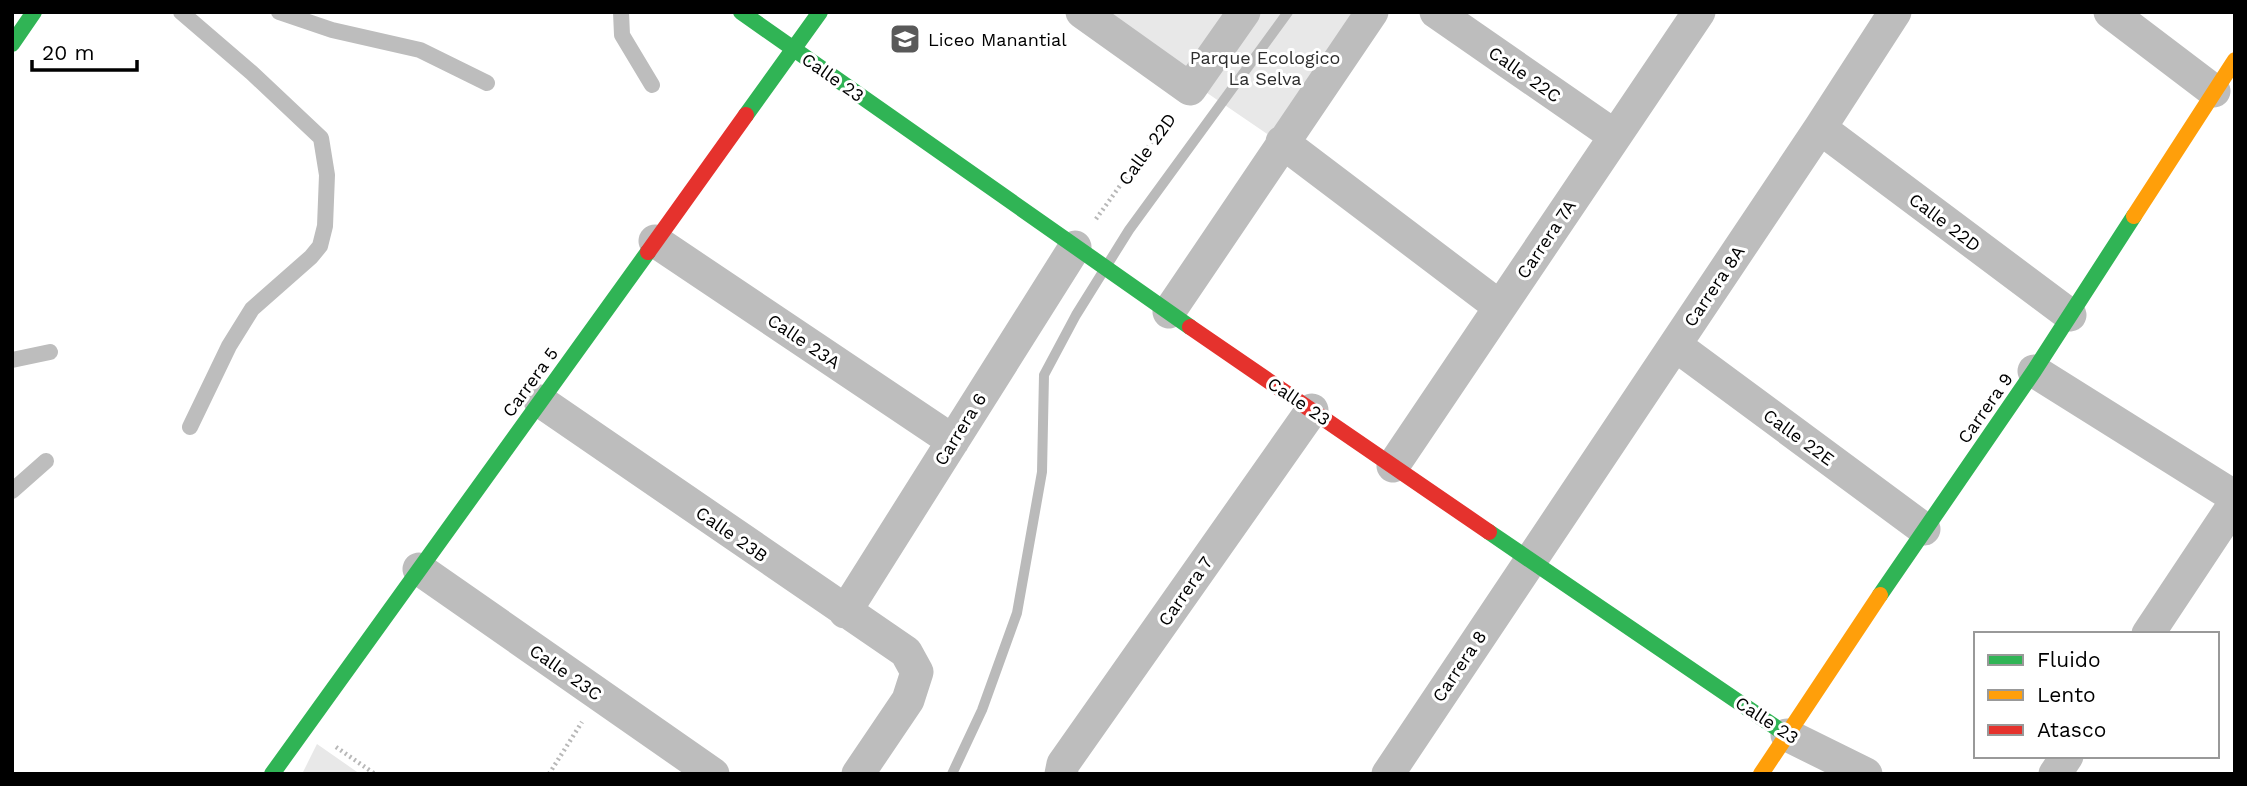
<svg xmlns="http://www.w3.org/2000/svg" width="2247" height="786" viewBox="0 0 2247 786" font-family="'Work Sans',sans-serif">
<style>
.green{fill:#e8e8e8}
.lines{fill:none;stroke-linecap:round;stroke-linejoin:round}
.stream{stroke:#bababa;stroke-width:10}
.path{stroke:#b8b8b8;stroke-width:4.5;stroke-dasharray:2 3.5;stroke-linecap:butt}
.lane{stroke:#bdbdbd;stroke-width:16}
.street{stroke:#bdbdbd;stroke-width:33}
.fast{stroke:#30b455;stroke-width:16}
.slow{stroke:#ff9f0a;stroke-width:16}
.jam{stroke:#e5322d;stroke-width:16}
.labels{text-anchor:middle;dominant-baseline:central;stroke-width:6;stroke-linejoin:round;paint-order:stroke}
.poi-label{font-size:18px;fill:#000;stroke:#fff;text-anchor:start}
.park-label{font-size:18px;fill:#2d2d2d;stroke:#fff}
.street-label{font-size:18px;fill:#000;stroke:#fff}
</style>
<rect width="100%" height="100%" fill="#fff"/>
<path class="green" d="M1114 12H1370L1279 142 1106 24Z
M317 744 360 774H302Z"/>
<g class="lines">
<path class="stream" d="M952 774 982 710 1017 613 1042 472 1044 375 1076 315 1129 230 1288 12"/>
<path class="path" d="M1096 219 1171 115
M336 747 375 774
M549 774 582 722"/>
<path class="lane" d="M181 12 252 73 321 138 327 175 325 226 320 246 311 257 252 309 229 346 190 427
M279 12 332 30 420 50 487 83
M621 12 622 35 652 85
M12 360 50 352
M12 491 46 461"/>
<path class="street" d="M1082 12 1190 89 1244 12
M1436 12 1615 136
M2110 12 2214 91
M1820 128 2070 315
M1282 142 1500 307
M655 241 953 441
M1169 312 1372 12
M1675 345 1924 529
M2034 371 2235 497
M540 401 906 652 917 672 908 700 858 774
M1393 466 1699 12
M419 569 713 774
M845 612 1075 247
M2148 634 2235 503
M1787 735 1866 774
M1061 774 1063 764 1312 410
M1388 774 1820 128 1895 12
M2055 774 2067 756"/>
<path class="fast" d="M741 12 1190 327
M12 44 34 12
M746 115 820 12
M1489 532 1787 735
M1880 595 2034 371 2134 216
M272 774 648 252"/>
<path class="slow" d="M2134 216 2235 60
M1761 774 1880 595"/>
<path class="jam" d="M648 252 746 115
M1190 327 1489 532"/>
</g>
<defs>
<g id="school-square" transform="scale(1.575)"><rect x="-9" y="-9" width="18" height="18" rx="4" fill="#595959" stroke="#fff"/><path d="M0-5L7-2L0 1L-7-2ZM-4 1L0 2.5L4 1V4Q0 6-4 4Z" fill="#fff"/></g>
</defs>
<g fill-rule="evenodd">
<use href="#school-square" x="905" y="39"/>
</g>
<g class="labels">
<g class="poi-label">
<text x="928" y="39">Liceo Manantial</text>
</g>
<g class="park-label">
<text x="1265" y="57">Parque Ecologico<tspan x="1265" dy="21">La Selva</tspan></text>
</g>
<g class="street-label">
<text transform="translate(1525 74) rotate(35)">Calle 22C</text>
<text transform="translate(833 77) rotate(35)">Calle 23</text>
<text transform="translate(1147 149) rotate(-54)">Calle 22D</text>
<text transform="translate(1945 222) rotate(37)">Calle 22D</text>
<text transform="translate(1546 239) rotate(-56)">Carrera 7A</text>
<text transform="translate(1714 286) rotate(-56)">Carrera 8A</text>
<text transform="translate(804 341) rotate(34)">Calle 23A</text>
<text transform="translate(530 382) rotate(-54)">Carrera 5</text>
<text transform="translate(1299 401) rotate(34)">Calle 23</text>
<text transform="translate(1985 408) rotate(-55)">Carrera 9</text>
<text transform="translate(960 429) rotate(-58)">Carrera 6</text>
<text transform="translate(1799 437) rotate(36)">Calle 22E</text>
<text transform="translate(732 534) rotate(35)">Calle 23B</text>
<text transform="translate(1185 591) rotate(-55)">Carrera 7</text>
<text transform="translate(1459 666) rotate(-56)">Carrera 8</text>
<text transform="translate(566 672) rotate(35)">Calle 23C</text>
<text transform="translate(1767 720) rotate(33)">Calle 23</text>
</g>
</g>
<rect width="2247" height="786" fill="none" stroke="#000000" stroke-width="28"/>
<rect x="1974" y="632" width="245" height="126" fill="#ffffff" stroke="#999999" stroke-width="2"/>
<rect x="1988" y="655" width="35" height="10" fill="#30b455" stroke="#999999" stroke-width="2"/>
<text x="2037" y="667" font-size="21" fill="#000000">Fluido</text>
<rect x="1988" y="690" width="35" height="10" fill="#ff9f0a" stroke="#999999" stroke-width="2"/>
<text x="2037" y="702" font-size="21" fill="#000000">Lento</text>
<rect x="1988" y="725" width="35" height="10" fill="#e5322d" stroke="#999999" stroke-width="2"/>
<text x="2037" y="737" font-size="21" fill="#000000">Atasco</text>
<path d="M32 60v10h105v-10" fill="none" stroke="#000000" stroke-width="3.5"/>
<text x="42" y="60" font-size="21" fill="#000000" stroke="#ffffff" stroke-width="5" paint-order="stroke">20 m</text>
</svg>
